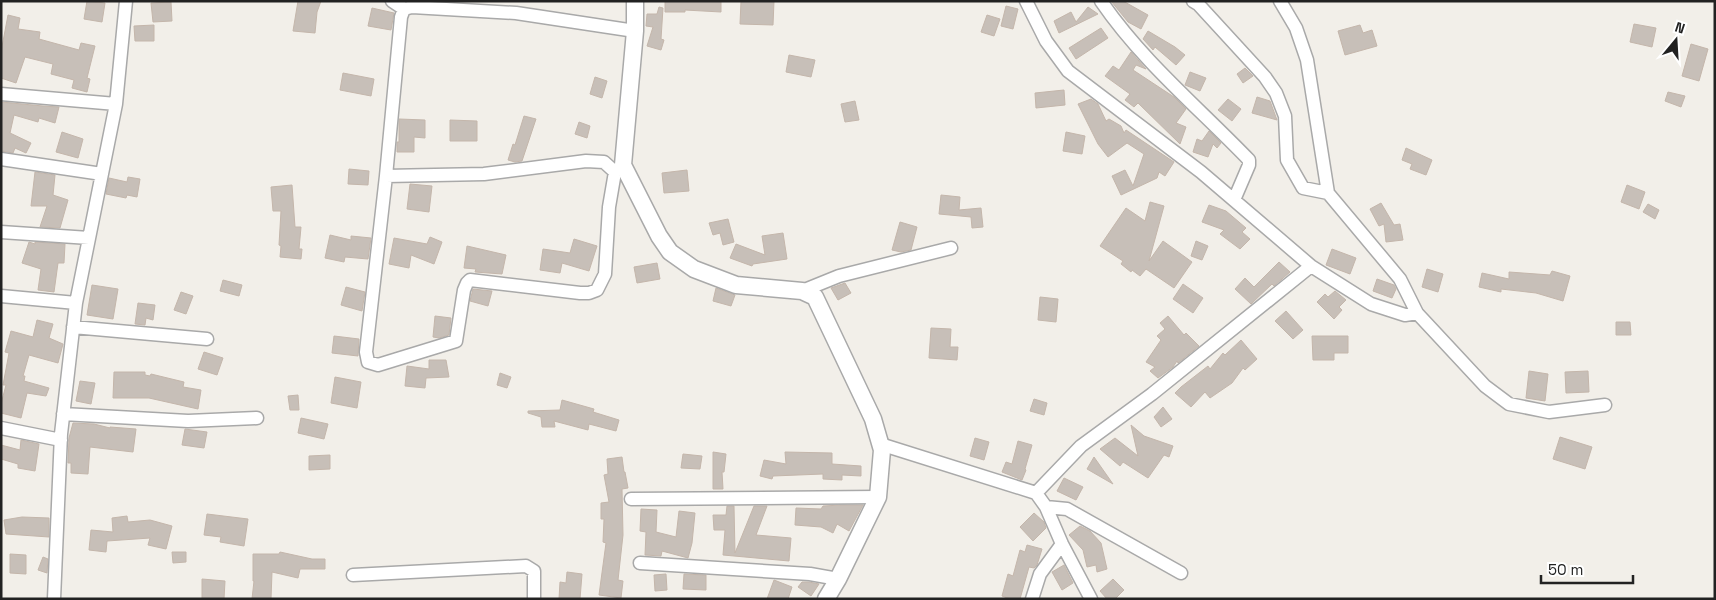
<svg xmlns="http://www.w3.org/2000/svg" width="1716" height="600" viewBox="0 0 1716 600" font-family="'Space Grotesk',sans-serif">
<style>
.building{fill:#c7bfb8;stroke:#c4b6ab}
.lines{fill:none;stroke-linecap:round;stroke-linejoin:round}
.minor-casing{stroke:#a9a9a9;stroke-width:15}
.tertiary-casing{stroke:#a9a9a9;stroke-width:19}
.minor{stroke:#fff;stroke-width:12}
.tertiary{stroke:#fff;stroke-width:16}
</style>
<rect width="100%" height="100%" fill="#f2efe9"/>
<path class="building" d="M87 1 105 3 102 22 84 19Z
M298 1H321L317 12 315 33 293 31Z
M665 1H721V12L685 10V12H665Z
M741 1H774L773 25 740 24Z
M1111 1H1123L1148 15 1141 29 1128 22Z
M171 2 172 21 153 22 151 3Z
M1006 6 1018 9 1013 29 1001 26Z
M659 7 663 8 661 39 664 40 661 50 647 46 653 27 646 26 647 14H657Z
M1088 7 1098 14 1059 33 1054 21 1071 12 1076 22Z
M372 8 394 13 391 30 368 26Z
M8 15 20 18 18 29 40 32 39 39 79 50 81 43 95 46 87 78 90 79 87 92 72 88 74 80 51 74 53 64 25 57 16 83 1 78V52Z
M987 15 1000 19 994 36 981 32Z
M1634 24 1656 28 1652 47 1630 42Z
M154 25V41H135L134 26Z
M1360 25 1363 33 1372 30 1377 46 1345 55 1338 31Z
M1101 28 1108 38 1076 59 1069 48Z
M1148 31 1175 47 1185 55 1176 65 1155 47 1153 50 1143 39Z
M1691 44 1708 49 1699 81 1682 76Z
M1131 52 1146 69 1136 65 1133 70 1174 97 1186 109 1176 123 1186 127 1180 144 1138 103 1134 107 1125 100 1130 94 1105 76 1113 66 1119 70Z
M789 55 815 60 811 77 786 72Z
M1245 68 1253 76 1243 83 1237 74Z
M1190 72 1206 78 1200 91 1185 85Z
M343 73 374 79 371 96 340 90Z
M595 77 607 81 602 98 590 94Z
M1064 90 1065 105 1036 108 1035 93Z
M1668 92 1685 96 1681 107 1665 101Z
M1257 97 1270 101 1277 120 1252 113Z
M1091 99 1098 104 1106 121 1109 119 1121 126 1124 133 1126 130 1174 162 1165 176 1159 172 1157 178 1121 195 1112 176 1125 170 1133 186 1144 154 1127 143 1108 157 1098 144 1078 104Z
M1228 99 1241 109 1232 121 1218 110Z
M855 101 859 120 845 122 841 104Z
M1 102 43 106 59 107 55 123 39 118 38 122 14 115 10 133 31 143 26 153 15 148 13 153 1 151Z
M524 116 536 119 522 161 515 162 508 160 513 144 515 145Z
M399 119 425 120V138L414 137V152H397V142H399Z
M450 120 477 121V141H450Z
M579 122 590 126 587 138 575 134Z
M1209 131 1221 143 1217 148 1213 144 1208 157 1193 152 1197 139 1202 141Z
M62 132 83 139 78 158 56 152Z
M1066 132 1085 136 1082 154 1063 151Z
M1406 148 1432 160 1426 175 1410 169 1412 164 1402 160Z
M349 169 369 171 368 185 348 184Z
M687 170 689 191 664 193 662 173Z
M35 172 55 175 53 195 68 200 60 228 40 227 47 206H31Z
M128 177 140 179 137 197 127 195 126 198 106 194 109 178 127 182Z
M410 184 432 186 429 212 407 209Z
M292 185 295 227H301L299 249H302L301 259 280 257 281 246 279 245 281 211H273L271 187Z
M1627 185 1645 192 1639 209 1621 202Z
M941 195 960 197 959 210 981 208 983 227 972 228 971 217 939 214Z
M1150 202 1164 206 1149 261 1163 241 1192 262 1174 288 1146 269 1140 276 1132 270 1131 272 1121 264 1123 261 1100 246 1126 208 1145 221Z
M1381 203 1394 225 1400 224 1403 240 1386 242 1384 224 1379 226 1370 209Z
M1648 204 1659 210 1655 219 1643 212Z
M1209 205 1226 211 1246 228 1242 232 1250 239 1240 249 1220 234 1224 230 1202 222Z
M728 219 734 242 723 245 720 233 713 235 709 223Z
M900 222 917 227 911 250 901 252 892 250Z
M783 233 787 259 753 264 752 266 730 258 736 244 765 255 762 236Z
M330 235 351 240V236L371 238 368 259 345 257 344 262 325 258Z
M430 237 442 242 434 264 411 255 409 268 389 264 394 238 427 244Z
M574 239 597 246 589 271 562 263 560 273 540 270 543 249 570 253Z
M1196 241 1208 246 1202 260 1191 256Z
M29 242 35 244V242L65 244 64 263H58L54 292 38 290 41 269 22 263Z
M467 246 506 255 502 274 475 272 476 269 464 268Z
M1332 249 1356 258 1350 274 1326 265Z
M1279 262 1290 272 1274 286 1272 284 1251 304 1235 289 1245 278 1254 287Z
M657 263 660 279 637 283 634 267Z
M1427 269 1443 274 1438 292 1422 287Z
M1552 271 1570 276 1563 301 1536 293 1501 289V292L1479 287 1482 273 1509 279V272L1550 275Z
M1377 279 1394 285 1396 289 1392 298 1373 291Z
M223 280 242 285 239 296 220 291Z
M845 283 851 293 838 300 831 288Z
M1183 284 1203 298 1193 313 1173 299Z
M92 285 118 289 113 319 87 315Z
M346 287 365 292 362 311 341 305Z
M716 288 735 295 731 306 713 301Z
M473 289 492 291 488 306 470 301Z
M1335 291 1346 300 1339 307 1342 310 1334 319 1317 302 1325 294 1328 297Z
M181 292 193 296 186 314 174 310Z
M1040 297 1058 299 1056 322 1038 320Z
M138 303 155 305 153 320 146 318 145 325 135 324Z
M1286 311 1303 330 1293 339 1275 321Z
M435 316 451 318 449 335 439 338 433 337Z
M1168 316 1184 335 1186 333 1199 346 1178 363 1177 361 1173 367 1158 378 1150 371 1155 367 1146 362 1161 340 1157 336 1165 329 1160 323Z
M37 320 53 324 49 338 63 344 58 363 29 355 23 376H25L24 381 49 388 46 396 27 393 21 418 1 413V404L6 385H3L9 353 5 352 11 331 33 337Z
M1616 322H1630L1631 335H1616Z
M931 328 951 329 950 347H958L957 360 929 358Z
M334 336 359 339 358 356 332 353Z
M1312 336H1348V353H1334V360H1313Z
M1241 340 1257 359 1245 370 1243 368 1232 383 1210 398 1205 392 1191 407 1175 393 1181 387 1208 366 1210 369 1223 353 1225 355Z
M204 352 223 358 217 375 198 369Z
M429 360H446L449 377 426 378 425 388 405 386 407 366 429 369Z
M1529 371 1548 374 1545 401 1526 398Z
M1588 371 1589 392 1566 393 1565 372Z
M114 372H145V375L150 376 151 374 184 382 183 387 201 390 198 409 149 398H113Z
M500 373 511 377 507 388 497 385Z
M335 377 361 382 357 408 331 403Z
M80 381 95 383 91 404 76 401Z
M298 395 299 410H290L288 396Z
M1034 399 1047 403 1044 415 1030 411Z
M562 400 594 409 593 412 619 420 616 431 589 424 588 430 554 421 555 427H542L541 417 528 413V411L560 410Z
M1163 407 1172 419 1161 427 1154 417Z
M301 418 328 424 324 439 298 433Z
M73 423 94 424 110 428V427L136 429 133 452 90 447 88 474 71 473V463H68L69 438Z
M1131 425 1144 436 1173 446 1169 457 1164 455 1148 478 1123 462 1120 466 1100 449 1115 438 1138 456Z
M185 429 207 432 204 448 182 445Z
M1560 437 1592 447 1585 469 1553 459Z
M975 438 989 442 984 460 970 456Z
M21 440 39 444 35 471 18 468V464L1 459V445L20 450Z
M1018 441 1032 445 1025 469 1026 470 1022 480 1002 472 1006 462 1012 464Z
M713 452 726 454 724 472H722L723 489H713Z
M785 452 832 453V464L861 466V476L842 475V480L823 479V474L773 476 772 479 760 476 764 460 786 464Z
M683 454 702 456 700 469 681 468Z
M330 455V469L309 470V456Z
M622 457 624 472H625L628 488 622 489 623 535 618 580 623 581 621 598 599 595 606 543 603 542 604 519H601V503L609 502 604 475 608 474 607 459Z
M1094 457 1113 484 1087 469Z
M1064 478 1083 487 1076 500 1057 491Z
M841 505H863L849 531 837 524 833 533 821 527 795 525 796 508 821 509 823 506Z
M727 506H734L735 553 754 506H767L756 535 791 538 789 561 723 555 725 530H714L713 515H726Z
M641 509 657 510 656 532 676 537 679 511 695 513 692 543 688 558 662 551 661 556 645 555 646 532 640 531Z
M1034 513 1044 522 1046 528 1033 541 1020 527Z
M207 514 248 519 244 546 220 542 221 537 204 535Z
M127 516 128 522 150 520 172 526 166 549 148 545 150 538 107 541 106 552 89 550 91 530 113 532 112 518Z
M22 517 49 518V537L6 534 4 520Z
M1080 526 1090 531 1101 543 1107 569 1097 572 1096 565 1087 567 1083 550 1069 535Z
M1027 545 1042 549 1037 565 1034 568 1029 567 1020 599H1010L1002 596 1008 574 1013 576 1020 550 1025 552Z
M172 552H186V562L173 563Z
M280 552 312 559H325V569H300L298 578 272 572 271 599H252L254 581H253V554H279Z
M10 554 26 555V574L10 573Z
M43 557 48 559 47 573 38 570Z
M1064 565 1073 583 1062 590 1052 572Z
M567 572 582 574 580 599H559L560 582 566 583Z
M666 574 667 590 655 591 654 575Z
M684 574 706 575V590L683 589Z
M202 579 225 581 224 599H202Z
M1113 579 1124 590 1115 599H1107L1100 591Z
M774 580 792 587 788 599H767Z
M802 582H809L819 584 811 596 798 587Z"/>
<g class="lines">
<g class="minor-casing">
<path id="minor" d="M392 1 404 9
M1026 1 1046 41 1068 71 1201 172 1311 266 1371 304 1405 315 1417 313
M1101 1C1142 61 1199 108 1249 160V165L1234 200
M1193 1 1198 4 1265 77 1276 93 1285 116 1287 160 1303 188 1328 193
M1280 1 1296 28 1307 60 1328 193 1400 279 1417 313 1485 386 1509 404 1549 412 1605 405
M1 94 116 104
M1 159 102 174
M623 165 615 172 609 207 605 274 597 290 589 293H580L470 280 467 283 464 290 456 341 378 365 368 362 366 352 386 176 401 17 404 9 412 7 516 13 635 31
M386 176 484 174 586 161 604 162 615 172
M1 232 89 238
M802 291 839 276 951 248
M1 296 76 303
M73 327 207 339
M63 414 188 421 257 418
M1 428 61 440
M880 444 1036 493
M631 499 878 497
M1046 507 1067 509 1181 573
M640 563 810 574 838 579
M353 575 526 566 534 571V599
M54 599 61 434 76 303 116 104 126 1
M1032 599 1040 574 1062 544
M1091 599 1062 544 1046 507 1036 493 1081 446 1152 394 1311 266"/>
</g>
<g class="tertiary-casing">
<path id="tertiary" d="M635 1V31L623 165 659 236 670 252 694 269 736 285 802 291 815 297 873 419 882 450 878 497 838 579 826 599"/>
</g>
<use href="#minor" class="minor"/>
<use href="#tertiary" class="tertiary"/>
</g>
<rect width="1716" height="600" fill="none" stroke="#222222" stroke-width="5"/>
<g transform="translate(1676 40) rotate(18)" stroke="#ffffff" stroke-width="4" paint-order="stroke">
<path d="M0-4L9 19L0 12L-9 19Z" fill="#222222"/>
<text y="-8" font-size="14" font-weight="bold" text-anchor="middle" fill="#222222">N</text>
</g>
<path d="M1541 575v8h92v-8" fill="none" stroke="#222222" stroke-width="2.5"/>
<text x="1548" y="575" font-size="15" fill="#222222" stroke="#ffffff" stroke-width="4" paint-order="stroke">50 m</text>
</svg>
